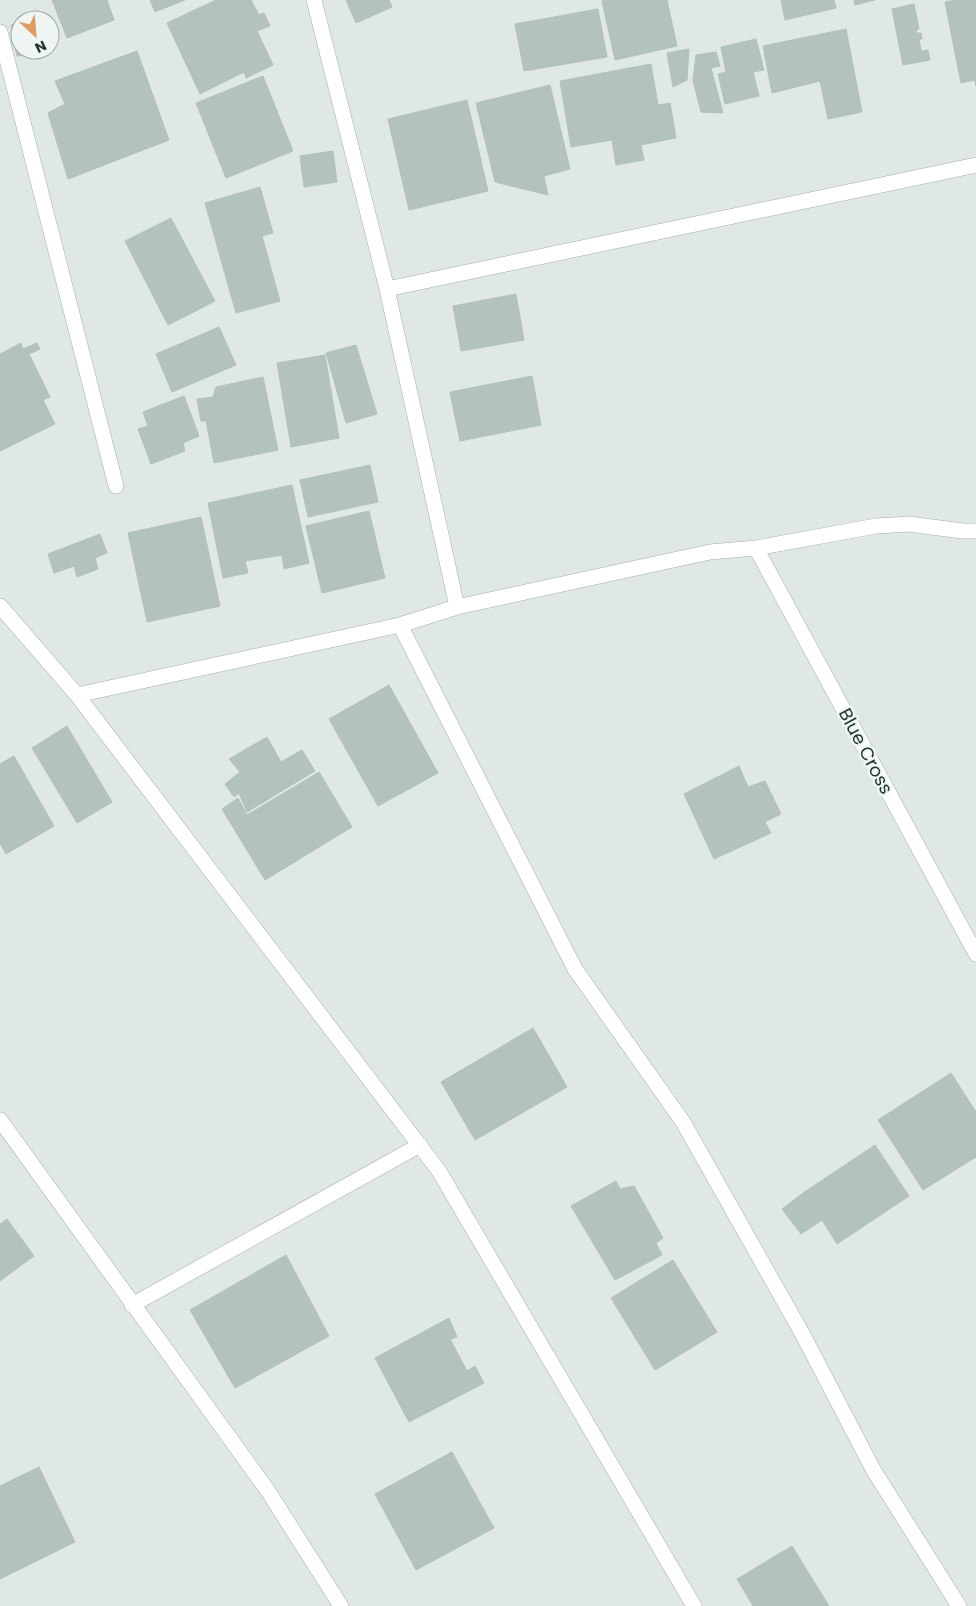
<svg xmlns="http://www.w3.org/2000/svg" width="976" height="1606" viewBox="0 0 976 1606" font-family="Poppins,sans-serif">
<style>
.building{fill:#b4c2bf;stroke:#b2c0bd}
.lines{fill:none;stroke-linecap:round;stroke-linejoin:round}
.minor-casing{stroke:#a3afad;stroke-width:16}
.minor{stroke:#fff;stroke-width:15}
.labels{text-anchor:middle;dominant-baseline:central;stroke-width:5;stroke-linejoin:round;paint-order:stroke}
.street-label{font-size:18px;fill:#223634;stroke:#eef5f3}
</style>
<rect width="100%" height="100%" fill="#dfe8e6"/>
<path class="building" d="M52 0H107L114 20 67 38Z
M150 0H185L155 12Z
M216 0H251L259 15 264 13 270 26 257 31 273 65 246 78 244 72 200 94 167 23Z
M346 0H389L392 7 356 23Z
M608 0H667L677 46 615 60 602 1Z
M781 0H834L836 8 785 20Z
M854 0H875L855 5Z
M955 0H976V86L975 80 961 83 945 2Z
M914 4 919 29 916 30 917 33H921L922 39H919L921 51 928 50 930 60 903 65 892 9Z
M598 9 607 57 524 71 515 24Z
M20 23V50L40 51 17 56 11 25Z
M846 29 862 112 828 119 820 81 772 93 763 46Z
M756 39 764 70 753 72 759 96 725 104 718 74 726 72 721 47Z
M689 49 687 80 673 87 667 53Z
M137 51 169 140 68 179 48 113 65 104 55 81Z
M716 52 720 66 711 68 723 113 701 112 693 80 696 55Z
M651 64 658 105 670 103 676 138 641 145 644 160 616 165 612 140 571 147 560 81Z
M263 76 293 151 226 178 196 103Z
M550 85 570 169 544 176 548 195 495 182 476 103Z
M467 100 488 191 409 210 388 119Z
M333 151 337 182 304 187 300 156Z
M260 187 273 233 262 236 280 301 236 313 205 203Z
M171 218 215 301 168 325 125 241Z
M516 294 524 340 461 351 453 306Z
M219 327 236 365 172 392 156 354Z
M21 343 23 349 37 343 40 349 29 354 50 397 43 400 55 424 0 451V354Z
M356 345 377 414 346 423 326 353Z
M325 355 339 438 291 447 277 363Z
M532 376 541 425 460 441 450 392Z
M263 377 278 450 214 463 206 421H201L197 399 213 397 216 387Z
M184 396 199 436 183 443 185 451 151 464 138 429 148 426 143 412Z
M370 465 378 502 308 517 300 480Z
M292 485 309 563 284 569 282 555 245 561 248 573 223 578 208 503Z
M369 511 385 578 322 593 306 526Z
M201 517 220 606 147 622 128 533Z
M100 534 107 553 95 558 98 569 77 577 74 566 54 573 48 554Z
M389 685 438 773 378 806 329 719Z
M67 726 112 802 77 823 32 748Z
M267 737 281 762 302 750 315 771 247 812 239 793 234 797 225 784 240 772 229 759Z
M14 756 54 826 6 854 0 843V764Z
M739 766 748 787 765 781 781 814 765 822 771 833 714 859 684 794Z
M319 772 352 827 265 880 222 809 238 798 247 815Z
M533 1028 567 1087 475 1140 441 1082Z
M951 1073 976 1112V1157L923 1190 878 1120Z
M875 1145 909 1196 837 1244 822 1220 801 1234 782 1209 803 1193Z
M616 1181 620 1189 634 1186 663 1238 656 1243 662 1255 615 1280 571 1206Z
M7 1219 34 1256 0 1281V1224Z
M286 1255 329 1336 235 1388 190 1310Z
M673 1260 717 1332 655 1370 611 1298Z
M449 1318 457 1337 450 1339 467 1371 475 1366 484 1383 409 1422 375 1358Z
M452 1452 494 1528 416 1570 375 1494Z
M39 1467 75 1542 0 1579V1486Z
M792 1546 829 1606H753L737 1579Z"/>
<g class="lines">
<g class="minor-casing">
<path id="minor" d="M314 0 387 289 457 607
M0 32 116 486
M387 289 976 165
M756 548 976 954
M0 606 77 695 439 1171 694 1606
M400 625 575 969 683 1122 803 1335 874 1471 959 1606
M77 695 400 625 457 607 710 552 756 548 876 526 909 524 962 531H976
M0 1120 268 1491 341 1606
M132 1305 420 1145"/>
</g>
<use href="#minor" class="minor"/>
</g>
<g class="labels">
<g class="street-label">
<text transform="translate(866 751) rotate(62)">Blue Cross</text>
</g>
</g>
<g transform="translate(35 35) rotate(154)"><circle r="24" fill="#eef5f3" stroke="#9ca9a7"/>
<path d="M0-4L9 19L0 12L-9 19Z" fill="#e09b64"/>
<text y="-8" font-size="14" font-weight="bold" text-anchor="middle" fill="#223634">N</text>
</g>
</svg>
